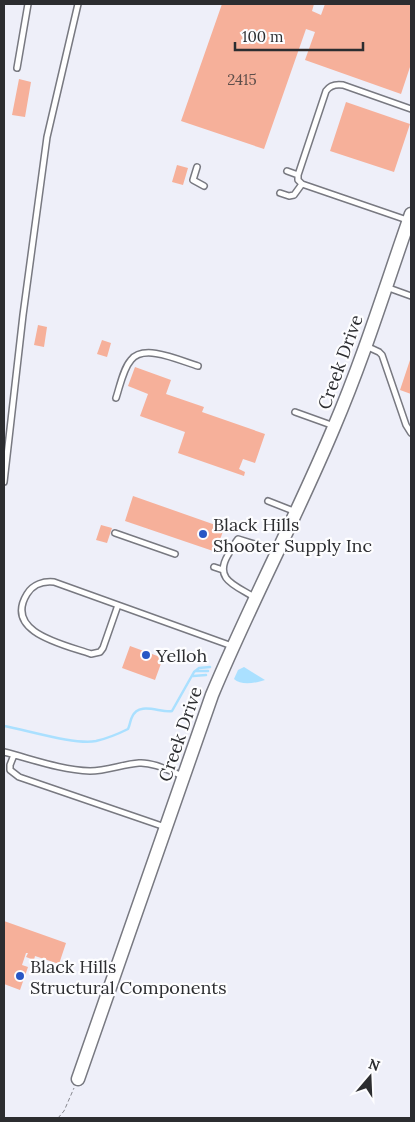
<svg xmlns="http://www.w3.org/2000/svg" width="415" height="1122" viewBox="0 0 415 1122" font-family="Lora,serif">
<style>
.water{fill:#aae0ff}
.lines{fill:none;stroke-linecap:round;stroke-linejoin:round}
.stream{stroke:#aae0ff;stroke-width:2.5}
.building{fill:#f6b09a}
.service-casing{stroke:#787981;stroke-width:8}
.tertiary-casing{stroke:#787981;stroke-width:15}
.path{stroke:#888990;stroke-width:1;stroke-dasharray:4 2.5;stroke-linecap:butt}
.service{stroke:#fff;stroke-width:5}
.tertiary{stroke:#fff;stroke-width:12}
.poi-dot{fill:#2857c5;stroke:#fdfdff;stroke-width:2}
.labels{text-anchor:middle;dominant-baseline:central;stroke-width:4.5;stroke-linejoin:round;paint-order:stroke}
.number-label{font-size:15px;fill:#5e4e4a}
.street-label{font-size:18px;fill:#2c2d30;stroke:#fdfdff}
.poi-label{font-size:18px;fill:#2c2d30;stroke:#fdfdff;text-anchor:start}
</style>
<rect width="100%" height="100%" fill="#eeeff9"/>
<path class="water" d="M244 667 265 680C256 683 241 686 234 679L238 670Z"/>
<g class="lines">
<path class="stream" d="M196 671H208
M193 676 206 675
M4 726C27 730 74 745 96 741 105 739 120 733 128 729 130 725 130 721 132 717 139 701 160 713 172 711L194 672 199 668 210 667"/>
</g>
<path class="building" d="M222 4H314L312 11 321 15 325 4 411 5V64L401 94 305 60 315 32 306 29 264 149 181 121Z
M19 79 31 82 25 117 12 115Z
M346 102 410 124 394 172 330 151Z
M177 165 188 168 183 185 172 182Z
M38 325 47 327 44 347 34 345Z
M102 340 111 343 107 357 97 354Z
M411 357V394L400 390Z
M135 367 171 380 166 394 204 407 202 412 265 434 255 463 243 459 239 469 245 472 244 476 178 453 185 432 140 416 148 394 128 386Z
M133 496 224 528 216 552 125 521Z
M101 525 112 528 107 543 96 540Z
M130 646 163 658 155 680 122 668Z
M4 921 66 943 59 964 35 956 34 960 26 957 28 953H26L22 965 28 967 20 990 4 984Z"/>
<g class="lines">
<g class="service-casing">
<path id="service" d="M17 68 28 4
M197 167 193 180 204 186
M287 171 298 175
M280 193 289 196 294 195 302 184
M407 220 302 184 298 180V175L326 91C330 85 336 84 343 85L411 109
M386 287 411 296
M366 346 379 352 382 355 406 425 411 433
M116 398C120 386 123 369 131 360 144 343 181 361 198 366
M295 412 334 426
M4 482 23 315 47 137 78 4
M268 501 296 512
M115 533 175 554
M214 567 223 570
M254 597C237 586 213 580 228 555 231 550 234 544 238 539L277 551
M118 605 103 648 100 652 91 654C66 645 3 633 27 594 33 584 44 581 54 582L232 646
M4 752C32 759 61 770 90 771 107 771 123 764 139 763 153 762 170 771 183 776
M14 755 10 765V770L19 777 165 827"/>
</g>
<g class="tertiary-casing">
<path id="tertiary" d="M78 1079 212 695C250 604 296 518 334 427 364 357 386 285 411 214"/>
</g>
<path class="path" d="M58 1118 64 1111 74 1088"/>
<use href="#service" class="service"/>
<use href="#tertiary" class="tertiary"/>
</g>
<g class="poi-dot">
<circle cx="203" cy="534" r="5"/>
<circle cx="146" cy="655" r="5"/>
<circle cx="20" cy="976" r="5"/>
</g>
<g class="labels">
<g class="number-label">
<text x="242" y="79">2415</text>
</g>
<g class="street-label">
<text transform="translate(340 362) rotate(-70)">Creek Drive</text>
<text transform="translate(180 734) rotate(-71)">Creek Drive</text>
</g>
<g class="poi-label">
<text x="213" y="524">Black Hills<tspan x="213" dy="21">Shooter Supply Inc</tspan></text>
<text x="156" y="655">Yelloh</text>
<text x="30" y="966">Black Hills<tspan x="30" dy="21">Structural Components</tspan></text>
</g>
</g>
<rect width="415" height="1122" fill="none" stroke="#2c2d30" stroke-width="10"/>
<g transform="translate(370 1077) rotate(19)" stroke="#fdfdff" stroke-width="4" paint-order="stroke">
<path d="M0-4L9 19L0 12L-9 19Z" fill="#2c2d30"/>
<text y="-8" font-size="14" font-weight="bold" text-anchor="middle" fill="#2c2d30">N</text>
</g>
<path d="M235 42v8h128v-8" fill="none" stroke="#2c2d30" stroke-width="2.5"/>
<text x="242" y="42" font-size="15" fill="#2c2d30" stroke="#fdfdff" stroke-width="4" paint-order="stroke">100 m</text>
</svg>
